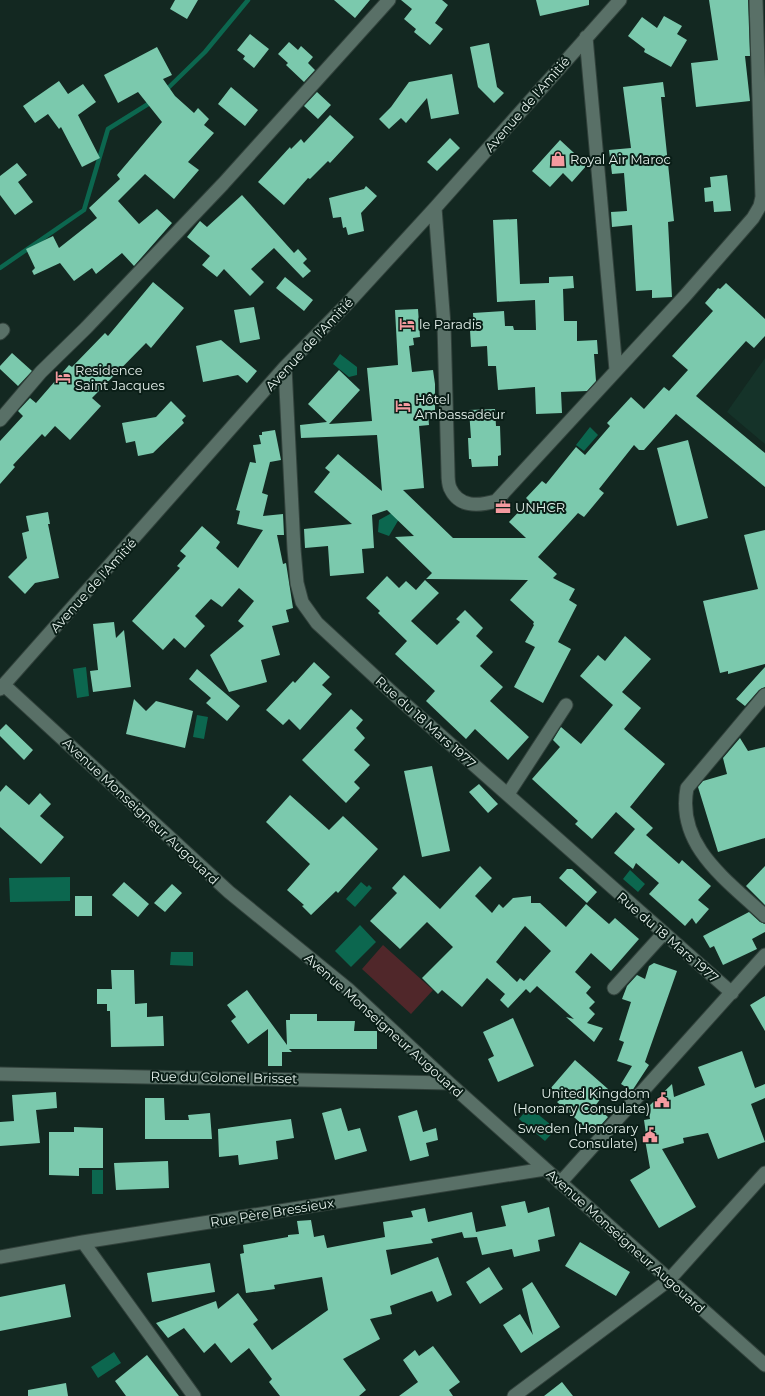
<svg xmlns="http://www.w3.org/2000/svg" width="765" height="1396" viewBox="0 0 765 1396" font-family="Montserrat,sans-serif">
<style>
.built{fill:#153329}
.green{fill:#50272a}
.water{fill:#0c674f}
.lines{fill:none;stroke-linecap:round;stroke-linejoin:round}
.stream{stroke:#0c674f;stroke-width:4.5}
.building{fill:#7bc9ad;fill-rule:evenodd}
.minor-casing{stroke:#32423c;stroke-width:15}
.minor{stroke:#597067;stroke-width:13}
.labels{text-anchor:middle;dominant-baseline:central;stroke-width:4;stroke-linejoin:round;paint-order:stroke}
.street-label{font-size:13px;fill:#e5f1ec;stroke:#0a1e17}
.poi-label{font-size:13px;fill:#e5f1ec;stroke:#0a1e17;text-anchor:start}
</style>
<rect width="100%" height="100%" fill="#132821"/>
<path class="built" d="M765 358V444L727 412Z"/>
<path class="green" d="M383 945 433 990 411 1014 362 969Z"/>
<path class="water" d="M340 354 357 367V375L349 377 333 364Z
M590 427 598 435 584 451 576 445Z
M397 510 402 514 389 536 378 532 379 520Z
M86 667 89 696 77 698 73 669Z
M197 715 208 717 204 739 193 737Z
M630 870 645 884 638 892 623 879Z
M70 877V901L10 902 9 878Z
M361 882 367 887 369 885 372 888 355 907 346 899Z
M360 925 376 942 351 967 335 951Z
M171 952H193V966L170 965Z
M529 1107 556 1129 545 1141 519 1119Z
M92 1170H103V1194H92Z
M114 1352 121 1363 98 1378 91 1367Z"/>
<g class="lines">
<path class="stream" d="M165 91 205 52 248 0
M0 268 84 210 108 129 153 101"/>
</g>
<path class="building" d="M175 0H198L187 19 170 9Z
M334 0H370L355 18Z
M401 0H442L448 5 435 23 443 29 430 45 414 32 416 29 404 19 412 9Z
M536 0H589V5L540 16Z
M709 0H748L750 56H745L750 101 696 107 691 63 718 60Z
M664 16 682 26 677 34 687 40 671 67 644 52 645 49 628 36 642 17 657 28Z
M250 34 269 49 254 68 243 59 245 56 237 50Z
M289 42 298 50 301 46 313 57 308 63 315 70 304 82 286 65 288 63 278 54Z
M489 43 497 87 504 93 494 103 478 87 470 47Z
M157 47 172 75 163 79 175 96 194 113 198 108 209 119 204 125 214 133 188 162 199 170 174 199 145 174 118 201 139 224 157 209 172 223 134 266 122 253 96 274 92 268 74 281 60 263 34 275 32 271 35 268 26 249 53 236 59 248 97 218 89 208 120 179 117 175 162 122 138 92 118 103 104 75Z
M452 74 459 114 431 119 427 98 406 123 401 118 389 129 379 119 391 107 409 82Z
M59 81 68 94 83 84 96 102 78 115 100 158 82 167 61 127 59 129 48 114 35 123 23 106Z
M663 82 665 97H661L674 221 668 222 672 297 652 298V290L636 291 632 225 612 227 611 212 627 211 624 173 612 174 609 150 631 148 623 87Z
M231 87 258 110 245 126 218 104Z
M317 92 331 105 318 119 304 106Z
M330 115 354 137 330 163 328 161 310 179 308 178 284 205 258 182 290 147 291 149 301 139 304 143Z
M450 138 460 148 437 171 427 162Z
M560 140 587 165 572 182 563 173 550 187 532 171Z
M17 163 27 175 18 182 33 202 15 215 0 195V176Z
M727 175 731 211 714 212 713 201 705 202 704 188 711 187 710 177Z
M366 186 377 196 361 213 364 231 348 235 346 227 343 228 341 217 333 218 329 198 364 189Z
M242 195 294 253 298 249 307 259 303 263 311 271 303 278 274 248 251 269 264 282 250 296 224 269 217 277 202 265 210 256 187 237 200 221 207 227Z
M517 219 520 284 549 283V277L573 276 574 288 563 289 564 321H577V341L597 340 598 354H594L596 381 587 391 561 392 562 413 536 414 535 387 498 390 496 366H488L487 346 471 347 470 330H474L473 313 504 311 505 326H513L514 330H536L535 300 497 302 493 220Z
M285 277 313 300 304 311 276 288Z
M153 282 184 308 151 348 146 343 92 398 101 406 70 440 55 426 45 437 42 434 13 465 15 467 0 484V441L23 416 18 411 30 398 36 403 69 365 72 367 105 333 108 336Z
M726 283 765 319V336L754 348 746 341 696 396 765 453V487L676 414 644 450H639L634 445 599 489 604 493 584 517 578 513 538 557 557 574 553 578 575 589 569 600 577 605 558 642 571 649 543 703 514 687 535 647 525 642 534 625 533 624 534 622 510 600 528 580 426 579 432 573 395 537 414 536 387 510 372 515 374 548 362 549 364 573 330 576 328 546 305 548 304 529 352 524 314 492 330 472 325 468 338 454 382 491 377 435 301 438 300 425 327 422 308 404 339 370 360 390 329 424 372 421 367 368 398 365 395 310 418 309 420 337 413 338 414 345 409 346 412 372 433 370 435 384V413L428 414 429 425 419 426 424 488 403 490 453 538H526L509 522 529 501 526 498 542 481 546 484 576 447 585 455 610 426 607 423 631 397 644 409 664 387 669 391 688 370 672 356 713 311 705 303 718 288 720 289Z
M254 307 260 339 240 343 234 310Z
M221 340 257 371 247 383 238 375 203 382 196 346Z
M12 353 32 371 18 386 0 369V366Z
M171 401 186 416 182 420 184 423 153 453 138 456 135 441 126 443 122 423 156 417Z
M495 409 496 426H500L501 455 498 456V466L472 467 471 459H469L468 438H471L469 410Z
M275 430 281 460 270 462 262 493 268 495 263 516 283 514 284 535H277L283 564 286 563 293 608 286 610 289 622 272 626 280 655 261 660 267 682 229 692 210 655 244 626 238 621 254 601 239 588 222 607 211 599 195 616 205 626 185 648 174 638 163 650 132 621 180 568 177 566 186 556 180 551 202 526 220 542 216 548 238 568 263 530 237 524 240 511 236 510 250 462 256 463 253 445 261 444 259 435H262V432Z
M688 440 708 518 677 526 657 448Z
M48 512 50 524H48L59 578 35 583 25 594 8 577 27 558 22 533 29 531 26 516Z
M765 530V664L728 674V671L720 673 703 601 758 589 744 535Z
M387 576 399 588 406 581 416 590 425 580 439 593 411 621 437 645 460 622 456 619 465 610 483 628 476 636 493 652 480 666 503 687 490 701 529 737 508 760 475 729 466 739 426 701 435 691 395 654 407 641 378 613 380 611 366 598Z
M114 622 116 638 124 630 131 687 93 692 90 671 98 670 93 624Z
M625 636 651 659 622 692 641 708 624 729 665 764 630 807 653 828 646 835 679 864 682 860 711 886 698 900 709 909 696 924 692 918 685 926 649 894 659 883 636 863 633 869 614 853 635 829 616 812 592 839 575 824 578 821 532 779 560 747 553 740 561 727 581 744 613 705 580 676 598 655 605 661Z
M314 662 330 677 322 685 332 694 300 730 289 719 283 725 266 710 293 681 295 683Z
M765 667V687L759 690 745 706 736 699Z
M197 669 240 706 227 721 206 703 211 698 189 679Z
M134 699 146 711 156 701 193 711 185 748 126 734Z
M351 709 363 720 356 728 365 738 354 750 370 765 354 782 360 788 346 803 302 760Z
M6 724 33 750 24 760 0 736V730Z
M740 738 748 751 765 747V838L718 852 698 787 703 781 727 774 723 758Z
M432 766 450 851 422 857 404 771Z
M479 784 498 804 488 813 469 792Z
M6 785 29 805 40 793 51 804 40 816 64 837 41 864 0 827V792Z
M290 795 329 830 343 816 378 849 338 893 336 891 311 915 302 906 304 905 287 890 310 864 266 822Z
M480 866 492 878 475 896 492 913 499 904 503 908 513 898 531 896V903H540L566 927 586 904 609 924 615 918 639 939 611 971 591 953 575 972 591 987 586 993 595 1002 589 1008 595 1014 587 1023 603 1028 594 1042 566 1017 574 1019 537 986 530 993 526 989 508 1008 500 1000 505 994 487 978 462 1007 442 990 438 994 422 978 453 947 427 922 400 949 370 921 397 893 392 888 404 875 440 909ZM525 926 551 951 524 981 520 978 517 982 496 962Z
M765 866V905L746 886Z
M567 869H572L597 892 587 903 559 878Z
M124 882 149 904 138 917 112 895Z
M172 884 182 893 165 912 154 903Z
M75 896H92V916H75Z
M749 912 760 922 765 924V932L752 939 757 949 723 965 714 946 710 948 703 936Z
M654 963 677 971 645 1062 649 1065 632 1091 621 1084 632 1066 617 1061 624 1042 619 1040 631 1002 622 999 627 986 637 975 645 979 649 966Z
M111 970H134L135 1004 147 1003V1017L163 1016 164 1046 111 1047 110 1011H107V1004H97V989H112Z
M247 990 287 1045 286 1020H290V1014H317V1021H355L354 1031H377V1049H289L292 1052H282V1066H268V1029L248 1044 231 1021 236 1017 227 1005Z
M765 996V1031L750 1005Z
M513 1018 534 1066 498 1082 488 1059 494 1056 483 1032Z
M742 1051 755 1088 765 1084V1098L751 1104 765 1142 718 1159 708 1133 683 1138 684 1143 662 1149 696 1207 659 1228 630 1180 650 1168 644 1134H646L644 1120 650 1119 648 1107 672 1084 674 1097 705 1085 698 1067Z
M575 1060 608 1089 595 1106 608 1117 593 1134 557 1102 561 1099 550 1089Z
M56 1092 57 1108 36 1110 40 1143 0 1146V1122L14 1121 12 1095Z
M145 1098H164L165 1120H189L188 1115 210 1113 212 1139H145Z
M341 1108 348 1131 360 1128 367 1151 335 1160 322 1113Z
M417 1110 423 1132 436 1128 438 1140 426 1143 429 1156 410 1161 398 1116Z
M291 1119 294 1138 276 1141 278 1159 239 1165 238 1155 219 1157 218 1129Z
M74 1127 103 1128V1168H79V1176L49 1175V1132H74Z
M168 1161 169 1188 116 1190 114 1163Z
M525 1201 528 1213 549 1207 555 1236 538 1240 540 1251 514 1257 512 1249 482 1255 477 1237 464 1238 462 1232 431 1239 433 1243 386 1250 391 1275 438 1257 452 1295 437 1302 432 1291 390 1306 392 1314 370 1319 380 1339 343 1359 366 1390 359 1396H280L269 1382 272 1379 249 1348 231 1363 215 1343 204 1353 184 1328 168 1338 156 1323 216 1301 218 1309 238 1293 258 1320 253 1324 272 1350 328 1310 322 1277 274 1285 275 1289 246 1293 240 1254 244 1253 243 1245 288 1237V1235L299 1234 297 1221 311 1220 314 1237 324 1235 327 1248 385 1237 383 1222 413 1217 411 1211 425 1208 428 1222 472 1212 476 1232 506 1226 501 1206Z
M580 1242 630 1272 616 1296 565 1266Z
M210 1263 215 1292 152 1302 147 1273Z
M489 1267 503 1289 480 1304 466 1282Z
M532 1282 560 1327 521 1353 503 1325 520 1314 533 1335 522 1289Z
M65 1284 71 1317 0 1331V1297Z
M433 1346 460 1382 449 1390 453 1396H399L418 1382 403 1360 415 1350 419 1356Z
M147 1355 179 1396H126L115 1381Z
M562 1382 573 1396H544Z
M66 1383 68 1396H28V1390Z"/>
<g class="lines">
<g class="minor-casing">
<path id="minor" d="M586 37 616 370
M435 208 444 325 448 472C448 476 448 483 450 488 459 508 479 506 496 501L685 296 753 218 760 206 762 197 756 0
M0 333 3 330
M285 367 294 549 297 583 302 602 317 623 396 696 732 993
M0 420 41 372 86 328 223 184 389 0
M4 685 229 892 348 989 449 1083 765 1365
M0 689 285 367 346 305 435 208 620 0
M765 695 687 788C676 846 727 880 765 916
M508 794 566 705
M614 988 663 934
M0 1074 449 1083
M560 1183 765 955
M83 1242 194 1396
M0 1257 83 1242 545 1169
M514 1396 669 1280 765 1173"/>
</g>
<use href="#minor" class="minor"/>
</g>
<defs>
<g id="shop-bare" transform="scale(1.2)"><path d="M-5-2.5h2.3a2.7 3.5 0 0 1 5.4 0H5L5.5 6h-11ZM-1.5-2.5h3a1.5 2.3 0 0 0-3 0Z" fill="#f49a9f" stroke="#0a1e17" stroke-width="2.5" paint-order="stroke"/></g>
<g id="hotel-bare" transform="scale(1.2)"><path d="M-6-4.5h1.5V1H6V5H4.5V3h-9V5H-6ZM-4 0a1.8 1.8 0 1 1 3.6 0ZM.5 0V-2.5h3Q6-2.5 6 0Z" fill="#f49a9f" stroke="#0a1e17" stroke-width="2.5" paint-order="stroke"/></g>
<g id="office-bare" transform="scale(1.2)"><path d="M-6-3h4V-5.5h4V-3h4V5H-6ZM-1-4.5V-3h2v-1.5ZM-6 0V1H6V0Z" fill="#f49a9f" stroke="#0a1e17" stroke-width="2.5" paint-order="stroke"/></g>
<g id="civic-bare" transform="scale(1.2)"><path d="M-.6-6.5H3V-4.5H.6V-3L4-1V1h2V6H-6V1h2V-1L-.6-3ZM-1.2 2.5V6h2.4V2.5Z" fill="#f49a9f" stroke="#0a1e17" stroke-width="2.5" paint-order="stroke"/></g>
</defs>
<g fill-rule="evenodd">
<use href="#shop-bare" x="558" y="159"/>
<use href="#hotel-bare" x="407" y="324"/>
<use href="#hotel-bare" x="63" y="377"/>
<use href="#hotel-bare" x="403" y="406"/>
<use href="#office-bare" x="503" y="507"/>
<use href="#civic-bare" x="662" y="1100"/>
<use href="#civic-bare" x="650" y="1135"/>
</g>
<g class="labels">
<g class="street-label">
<text transform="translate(527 104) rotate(-49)">Avenue de l'Amitié</text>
<text transform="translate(309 344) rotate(-47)">Avenue de l'Amitié</text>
<text transform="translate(93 585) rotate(-48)">Avenue de l'Amitié</text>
<text transform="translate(426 722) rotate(42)">Rue du 18 Mars 1977</text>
<text transform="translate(141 811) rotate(43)">Avenue Monseigneur Augouard</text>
<text transform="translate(668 937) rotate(41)">Rue du 18 Mars 1977</text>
<text transform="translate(384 1025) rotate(42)">Avenue Monseigneur Augouard</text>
<text transform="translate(224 1077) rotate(1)">Rue du Colonel Brisset</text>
<text transform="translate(272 1212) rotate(-9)">Rue Père Bressieux</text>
<text transform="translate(626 1241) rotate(42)">Avenue Monseigneur Augouard</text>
</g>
<g class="poi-label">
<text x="570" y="159">Royal Air Maroc</text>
<text x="419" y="324">le Paradis</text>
<text x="75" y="370">Residence<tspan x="75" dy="15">Saint Jacques</tspan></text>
<text x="415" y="399">Hôtel<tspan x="415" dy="15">Ambassadeur</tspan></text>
<text x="515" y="507">UNHCR</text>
<text x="650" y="1093" text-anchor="end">United Kingdom<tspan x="650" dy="15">(Honorary Consulate)</tspan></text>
<text x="638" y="1128" text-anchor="end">Sweden (Honorary<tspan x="638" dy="15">Consulate)</tspan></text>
</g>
</g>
</svg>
